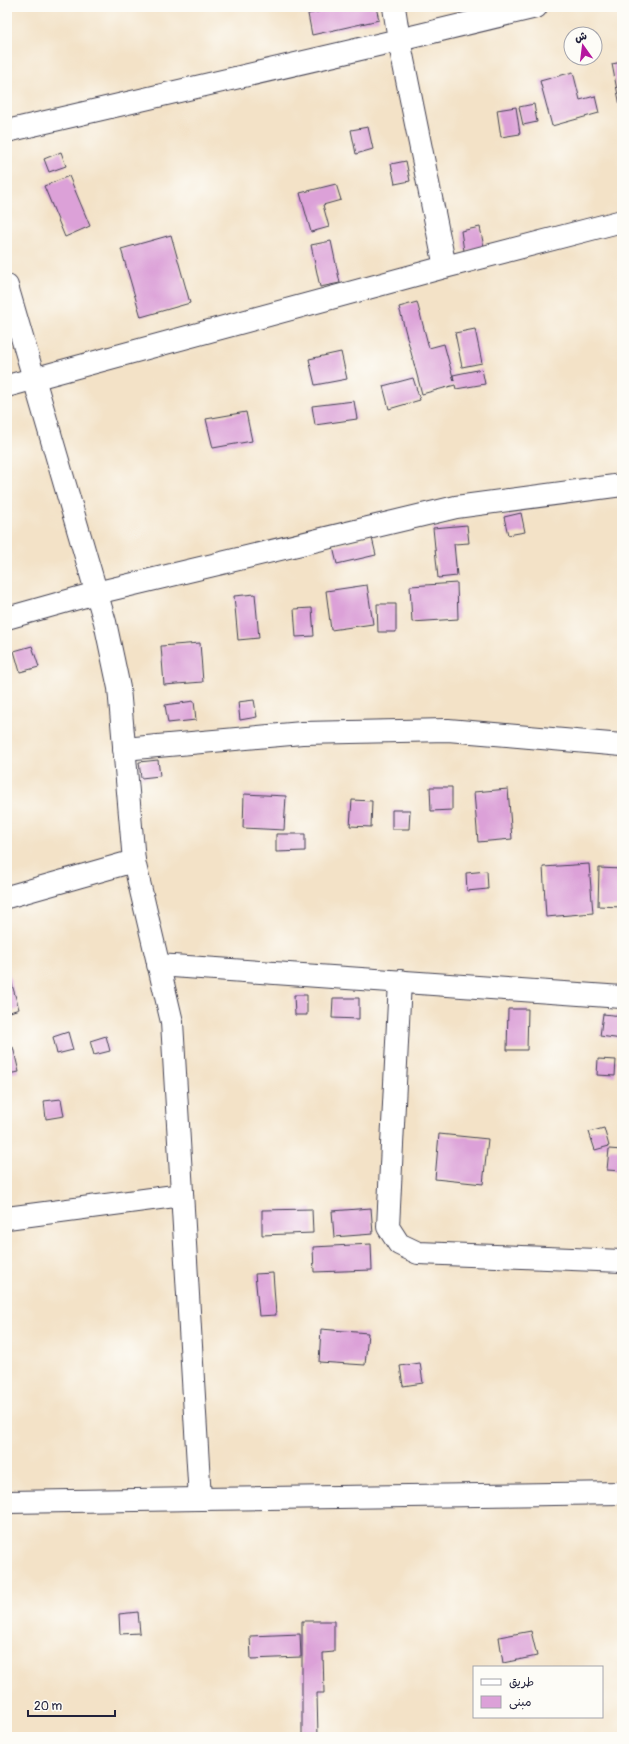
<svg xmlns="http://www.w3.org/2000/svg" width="629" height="1744" viewBox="0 0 629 1744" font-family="Pangolin,'Playpen Sans Arabic',sans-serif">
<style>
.building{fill:#dca1d8}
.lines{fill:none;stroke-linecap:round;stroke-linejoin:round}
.minor-casing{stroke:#413f50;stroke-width:24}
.tertiary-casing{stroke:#413f50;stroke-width:24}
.minor{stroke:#fff;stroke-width:22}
.tertiary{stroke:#fff;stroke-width:22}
</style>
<rect width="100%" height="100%" fill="#fdfcf7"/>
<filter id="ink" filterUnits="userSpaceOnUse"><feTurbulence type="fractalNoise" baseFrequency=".025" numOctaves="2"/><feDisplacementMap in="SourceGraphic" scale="8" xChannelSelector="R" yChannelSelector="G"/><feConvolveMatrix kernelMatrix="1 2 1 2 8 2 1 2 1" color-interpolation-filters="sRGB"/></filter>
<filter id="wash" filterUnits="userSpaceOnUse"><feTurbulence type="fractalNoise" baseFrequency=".012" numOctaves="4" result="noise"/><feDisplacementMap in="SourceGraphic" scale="16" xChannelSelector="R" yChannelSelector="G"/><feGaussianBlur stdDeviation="0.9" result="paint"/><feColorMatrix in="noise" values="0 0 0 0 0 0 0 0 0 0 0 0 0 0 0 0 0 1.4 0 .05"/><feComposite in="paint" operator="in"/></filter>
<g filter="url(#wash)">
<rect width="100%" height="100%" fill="#f3e2c7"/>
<g id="blocks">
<path class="building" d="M339 7H376L379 20 312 35 308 14Z
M622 62V111H621L612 64Z
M573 72 580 100 595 96 599 113 552 126 540 81Z
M534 104 537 122 523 125 519 107Z
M516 107 520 134 501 137 497 110Z
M368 127 373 149 356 154 351 130Z
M61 152 66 166 49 172 44 159Z
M406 161 410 181 395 184 391 164Z
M69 176 90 226 65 237 44 186Z
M336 184 341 200 323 205 329 227 311 232 300 193Z
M480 227 484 247 464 251 461 231Z
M171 235 190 303 141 317 121 249Z
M331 241 340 283 320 287 311 245Z
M417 302 429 348 444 344 454 381 453 375 482 369 485 384 456 389 455 385 422 394 399 307Z
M475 329 482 363 462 367 455 333Z
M341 352 347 379 315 385 309 359Z
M413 378 420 400 389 409 383 386Z
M354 401 357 419 315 425 312 406Z
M246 412 252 441 213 448 206 419Z
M521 513 525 532 508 535 504 517Z
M467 525 469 543 454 544 457 576 438 578 433 528Z
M372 538 376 555 337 564 333 547Z
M457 583 458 619 412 622 410 586Z
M367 585 373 624 331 630 326 591Z
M255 594 259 638 238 640 234 596Z
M377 604H396V632H378Z
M312 608 314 636 296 637 294 609Z
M200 643 203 682 164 685 161 646Z
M32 646 39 667 20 672 14 651Z
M254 700 257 717 240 720 238 702Z
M194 701 196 720 168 723 165 705Z
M158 760 160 776 141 778 139 762Z
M430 787H452V810L431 811Z
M508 789 512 839 478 842 474 792Z
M244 794 286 796 284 830 243 828Z
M352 800 372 801 371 827 350 826Z
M392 810H410L409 829H392Z
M276 834H305V851L276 852Z
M589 864 593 913 546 917 543 867Z
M599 868 622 869V907L598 906Z
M487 871 488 889 467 891 466 873Z
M7 967 19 1009 7 1013Z
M294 995H307V1015H295Z
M333 998H359V1019L332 1018Z
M508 1009H528L527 1050H507Z
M603 1014 622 1016V1039L600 1036Z
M68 1032 73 1050 57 1054 53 1037Z
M106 1036 110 1051 94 1055 90 1041Z
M13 1047 19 1072 7 1074V1048Z
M598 1059 616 1060 615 1076 597 1075Z
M61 1099 64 1116 46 1119 44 1101Z
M604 1128 609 1146 595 1150 589 1132Z
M439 1134 488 1139 483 1184 435 1179Z
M609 1149 622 1150V1171L607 1170Z
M371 1208 373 1234 334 1237 332 1211Z
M312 1209 313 1233 262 1235V1210Z
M371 1244 372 1270 314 1272 313 1247Z
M273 1273 276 1315 259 1316 255 1274Z
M321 1329 368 1333 365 1365 319 1362Z
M420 1363 423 1383 403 1386 400 1366Z
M138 1612 140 1633 120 1634 119 1614Z
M302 1621H334V1652L323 1653 324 1693H317L318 1737H302Z
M531 1631 537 1656 503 1663 499 1637Z
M300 1634 301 1657 251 1659 250 1636Z"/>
</g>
</g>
<g filter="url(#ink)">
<use href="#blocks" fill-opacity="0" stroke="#413f50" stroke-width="1"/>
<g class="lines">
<g class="minor-casing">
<path id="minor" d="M394 7 399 40 445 267
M7 131 399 40 536 7
M7 386 445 267 622 221
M7 618 96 593 456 507 622 485
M124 749 302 733 448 730 622 745
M7 897 134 861
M158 965 622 997
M400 981 388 1227 399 1244 418 1253 622 1261
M7 1218 182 1195
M7 1502 200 1499"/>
</g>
<g class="tertiary-casing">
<path id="tertiary" d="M7 286 105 622 119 688 134 861 172 1022 200 1499 622 1493"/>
</g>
<use href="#minor" class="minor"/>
<use href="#tertiary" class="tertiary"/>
</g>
</g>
<rect width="629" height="1744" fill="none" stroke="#fdfcf7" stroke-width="24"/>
<rect x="473" y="1666" width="130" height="52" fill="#fdfcf7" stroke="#a5a5ac"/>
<rect x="481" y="1679" width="20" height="6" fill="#ffffff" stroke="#a5a5ac"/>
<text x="509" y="1686" font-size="12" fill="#22223b">طريق</text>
<rect x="481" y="1696" width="20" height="12" fill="#dca1d8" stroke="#a5a5ac"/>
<text x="509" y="1706" font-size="12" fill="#22223b">مبنى</text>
<g transform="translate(583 46) rotate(346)"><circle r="19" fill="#fdfcf7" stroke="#a5a5ac"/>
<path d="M0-3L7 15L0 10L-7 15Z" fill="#b5179e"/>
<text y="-6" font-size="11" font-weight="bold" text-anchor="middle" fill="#22223b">ش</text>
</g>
<path d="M28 1710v6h87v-6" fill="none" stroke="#22223b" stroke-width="2"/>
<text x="34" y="1710" font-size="12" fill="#22223b" stroke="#fdfcf7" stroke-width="3" paint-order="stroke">20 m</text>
</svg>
